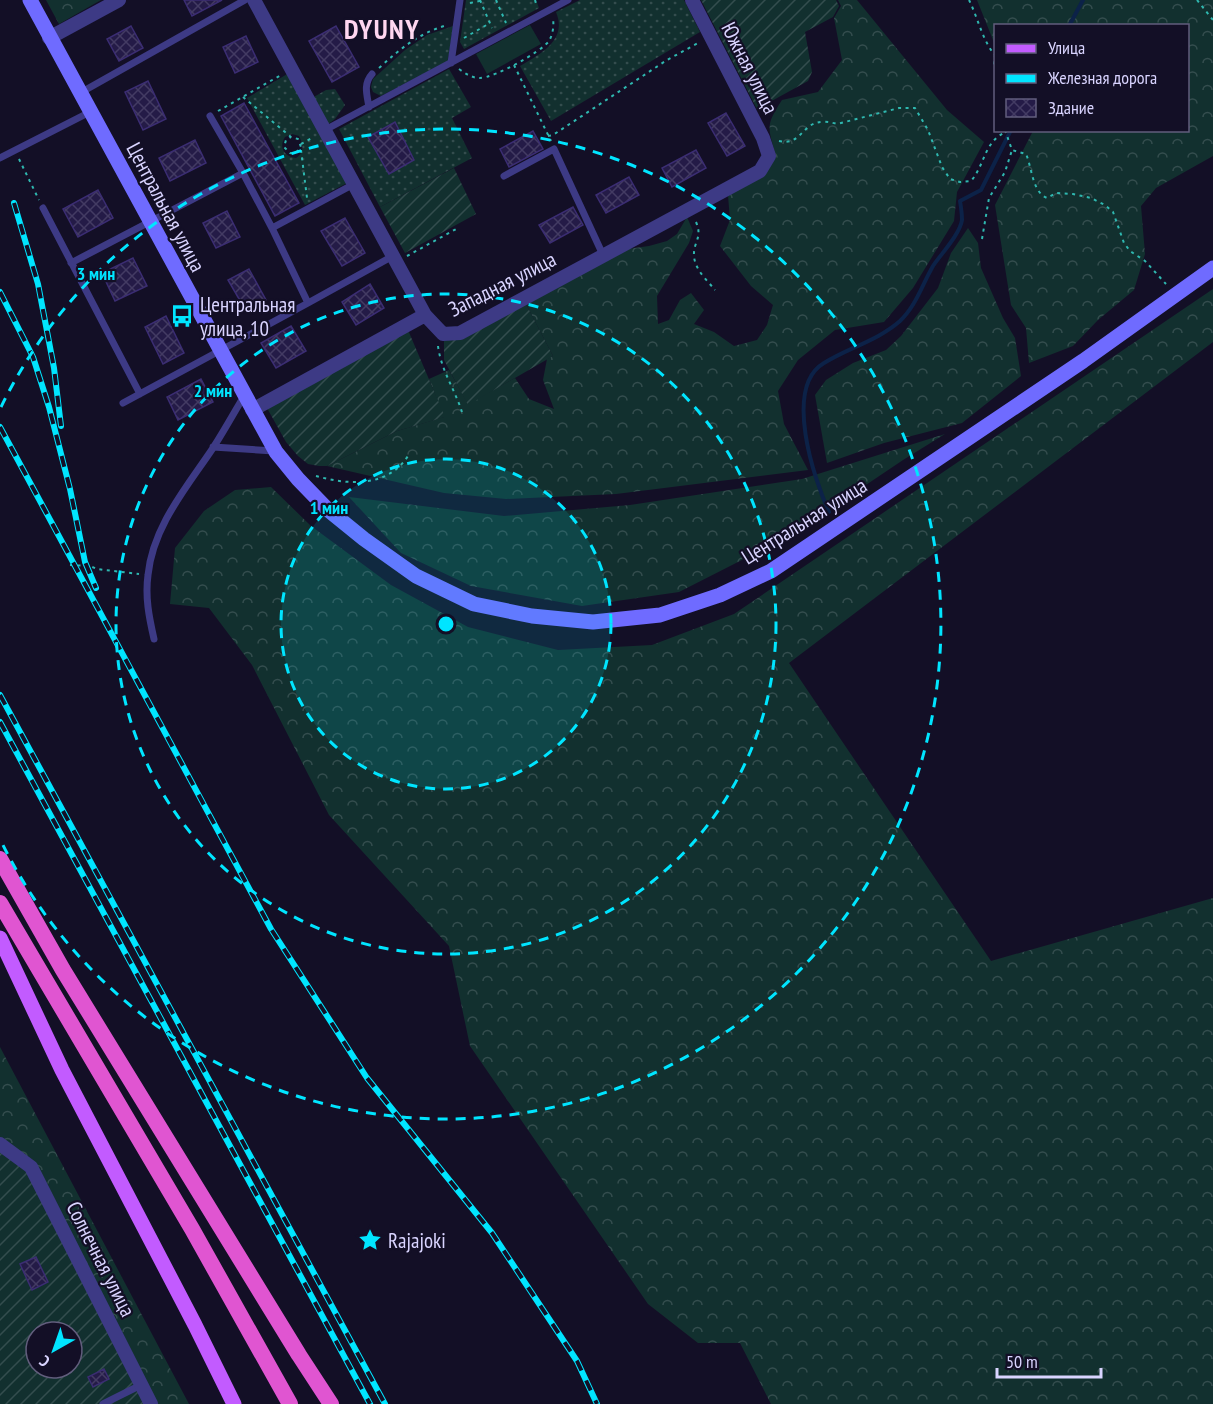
<svg xmlns="http://www.w3.org/2000/svg" width="1213" height="1404" viewBox="0 0 1213 1404" font-family="'PT Sans Narrow',sans-serif">
<style>
.grass{fill:url(#grass-dots);fill-rule:evenodd}
.forest{fill:url(#forest-crowns)}
.garden{fill:url(#garden-furrows);fill-rule:evenodd}
.pitch{fill:#12302f}
.lines{fill:none;stroke-linecap:round;stroke-linejoin:round}
.stream{stroke:#0c2248;stroke-width:4}
.building{fill:url(#building-cross-hatch);stroke:#3b2d73;stroke-width:1.5}
.path{stroke:#2fb8b0;stroke-width:2;stroke-dasharray:3 4.5;stroke-linecap:butt}
.service{stroke:#3d3a85;stroke-width:7}
.minor{stroke:#3d3a85;stroke-width:14}
.secondary{stroke:#6f6bff;stroke-width:15}
.primary{stroke:#c25bff;stroke-width:15}
.trunk{stroke:#e055d1;stroke-width:16}
.rail-casing{stroke:#00e5ff;stroke-width:6}
.rail{stroke:#130f26;stroke-width:4;stroke-dasharray:11;stroke-linecap:butt}
.ring{fill:none;stroke:#00e5ff;stroke-width:3;stroke-dasharray:10 8}
.labels{text-anchor:middle;dominant-baseline:central;stroke-width:4.5;stroke-linejoin:round;paint-order:stroke}
.street-label{font-size:21px;fill:#d9d4ff;stroke:#130f26}
.poi-label{font-size:21px;fill:#d9d4ff;stroke:#130f26;text-anchor:start}
.district-label{font-size:27px;font-weight:bold;letter-spacing:1.5px;fill:#ffd6f0;stroke:#130f26}
.centre{fill:#00e5ff;stroke:#130f26;stroke-width:3}
.ring-label{font-size:18px;text-anchor:middle;font-weight:bold;fill:#00e5ff;stroke:#130f26;stroke-width:4.5;stroke-linejoin:round;paint-order:stroke}
</style>
<defs>
<pattern id="grass-dots" width="8" height="8" patternUnits="userSpaceOnUse" patternTransform="scale(1.5)"><rect width="8" height="8" fill="#12302f"/><path d="M2 2h.1M6 6h.1" fill="none" stroke="#344d4e" stroke-width="1.8" stroke-linecap="round"/></pattern>
<pattern id="forest-crowns" width="20" height="18" patternUnits="userSpaceOnUse" patternTransform="scale(1.5)"><rect width="20" height="18" fill="#12302f"/><path d="M2 6a3 3 0 1 1 6 0M12 15a3 3 0 1 1 6 0" fill="none" stroke="#344d4e"/></pattern>
<pattern id="garden-furrows" width="10" height="10" patternUnits="userSpaceOnUse" patternTransform="scale(1.5)"><rect width="10" height="10" fill="#12302f"/><path d="M-1 1l2-2M0 10L10 0M9 11l2-2" fill="none" stroke="#344d4e"/></pattern>
<pattern id="building-cross-hatch" width="8" height="8" patternUnits="userSpaceOnUse" patternTransform="scale(1.5)"><rect width="8" height="8" fill="#241b47"/><path d="M0 0l8 8M0 8l8-8" fill="none" stroke="#433b63"/></pattern>
</defs>
<rect width="100%" height="100%" fill="#130f26"/>
<path class="grass" d="M466 0H536L539 8 464 49 460 42Z
M580 0H684L700 32 551 121 520 66C540 54 568 40 556 12Z
M453 26 448 61 381 96 373 92 371 87 373 79 405 50 427 35Z
M449 69 471 107 452 118 472 158 380 207 339 129Z
M289 73 349 182 305 205 247 98ZM292 134 299 136C303 143 305 153 296 158 285 157 278 148 285 137Z
M335 89 345 105 335 119 327 125 312 98 326 90Z"/>
<path class="forest" d="M46 0H101L59 24Z
M838 0H857L947 110 984 142 957 192 954 221 913 288 884 322 835 330 798 360 778 391 784 424 808 470 616 494 506 499 444 493 327 466 397 431 444 417 429 379 449 370 468 404 515 378 529 399 554 409 543 380 547 359 553 356 526 304 627 249 649 246 667 241 677 234 687 217 693 231 689 243 657 296 658 324 669 320 680 300 691 293 704 310 694 324 714 332 734 346 757 340 767 325 773 305 751 286 720 246 730 220 728 195 764 176 776 156C768 127 765 126 782 100L818 92 842 60 834 18 841 6Z
M977 0H1213V156L1156 188 1141 206 1145 254 1134 290 1098 320 1073 346 1029 363 1026 328 1011 305 995 205 1033 131 1188 130V26H996L995 45Z
M968 228 978 243 981 268 1003 318 1015 338 1021 376 962 423 884 443 827 463 815 395 826 380 853 363 886 350 901 336 938 288 951 253Z
M1213 289V342L789 663 991 961 1213 898V1404H771L740 1343H698L648 1304 470 1046 449 946 329 815 252 665 209 608 170 604 175 548 204 511 235 490 271 487 311 526 391 585 468 627 558 650 652 645 734 614Z
M945 434 903 460 793 534 679 592 582 606 471 586 401 553 349 497 504 516 630 505 802 479Z
M0 1047 189 1404H151L0 1144Z"/>
<path class="garden" d="M701 0H836L839 6 833 17 805 32 812 72 808 81 757 109Z
M454 168 476 214 405 253 380 207Z
M526 304 553 356 468 405 444 360V339Z
M408 330 445 417 397 431 327 466H319L308 464 298 456 286 442 267 408Z
M0 1144 31 1167 151 1404H0ZM36 1332H72V1368H36Z"/>
<path class="pitch" d="M530 25 541 44 487 74 476 54Z"/>
<g class="lines">
<path class="stream" d="M1069 26 1083 0
M829 512C814 479 783 387 824 363 850 347 877 341 900 321 916 306 922 285 933 266 941 254 960 234 962 220 962 214 961 207 960 201L981 190 1011 130"/>
</g>
<path class="building" d="M184 0H222L192 16Z
M131 26 143 48 119 61 107 39Z
M336 26 359 67 332 82 309 41Z
M246 36 258 62 235 73 223 47Z
M148 81 166 119 143 130 125 92Z
M244 103 299 203 275 216 221 116Z
M726 113 745 146 727 156 708 123Z
M395 122 414 160 389 174 368 137Z
M533 131 543 149 509 167 500 149Z
M195 140 206 163 170 181 159 158Z
M696 150 706 168 672 187 662 168Z
M629 177 639 195 606 213 596 195Z
M98 190 113 218 78 237 63 209Z
M573 207 583 225 550 243 539 225Z
M227 211 240 237 216 248 203 223Z
M345 218 365 253 342 266 321 231Z
M133 258 147 286 115 301 102 273Z
M249 269 266 300 246 311 228 280Z
M370 284 384 308 356 325 342 302Z
M166 316 184 353 163 364 145 327Z
M291 326 306 351 276 368 261 343Z
M201 379 213 402 178 420 167 397Z
M36 1257 48 1282 32 1290 20 1264Z
M104 1369 109 1379 93 1387 88 1377Z"/>
<g class="lines">
<path class="path" d="M480 0 492 28
M496 0 506 23
M535 0 537 7
M969 0C978 18 983 42 995 55L994 66 996 69
M1197 0 1213 20
M470 3 484 0
M464 38 490 23
M514 65 551 141
M379 68C401 48 418 34 447 25
M459 69C466 74 472 78 480 78 494 78 541 52 549 41 553 34 554 26 553 18
M243 97 291 137 298 139 301 147 295 154 290 153 284 147 286 140 291 137
M218 111 281 75
M1005 130 1012 150 1026 154C1032 167 1032 192 1047 198L1056 193 1073 194 1091 198 1105 205 1113 212 1124 243 1130 251 1145 261 1166 284
M548 136 553 135 667 60 700 42
M779 141C806 147 800 113 837 124L899 108H915L928 130 942 167 950 179 960 182 971 181C985 165 984 141 1006 132
M301 144 312 138
M301 150 307 198
M19 159 39 200
M696 222C703 238 693 242 694 256 695 270 707 280 715 290
M982 239 989 198 1005 172 1012 150
M407 256 458 228
M438 346C441 370 455 390 462 412
M316 476C348 485 387 488 408 456
M70 565 90 566 97 569 139 574"/>
<path class="service" d="M451 63 460 0
M80 93 245 0
M369 107C367 95 363 84 372 74
M210 116 243 173
M325 130 568 0
M0 158 90 112
M504 176 554 149 603 255
M43 208 140 394
M71 263 243 173 272 228 354 184
M308 303 393 256
M123 403 308 303 272 228
M213 447 274 451
M154 639C149 617 145 597 148 575 153 526 187 487 213 448 224 431 234 413 244 396
M103 1404 141 1385"/>
<path class="minor" d="M254 0 425 315
M49 38 119 0
M252 410 425 315 443 334 460 333 760 171 769 156 763 138 692 0
M0 1144 31 1167 151 1404"/>
<path class="secondary" d="M30 0 276 452 298 479 327 509 364 539 416 576 474 604 532 616 593 622 660 615 720 595 771 571 1083 361 1213 268"/>
<path class="primary" d="M0 938 62 1070 195 1325 234 1404"/>
<path class="trunk" d="M0 859 63 970 299 1355 331 1404
M0 903 192 1229 290 1404"/>
<g class="rail-casing">
<path id="rail" d="M14 203 38 284 54 368 61 426
M0 292 33 357 49 407 70 489 85 562 96 588
M0 427 271 929 367 1078 492 1233 577 1361 597 1404
M0 695 385 1404
M0 722 370 1404"/>
</g>
<use href="#rail" class="rail"/>
</g>
<circle cx="446" cy="624" r="165" fill="#00e5ff" fill-opacity=".12"/>
<g class="ring">
<circle cx="446" cy="624" r="165"/>
<circle cx="446" cy="624" r="330"/>
<path d="M1 407A495 495 0 1 1 1 841"/>
</g>
<defs>
<g id="bus-bare" transform="scale(1.8)"><path d="M-5-6H5V4H4V6H2V4H-2V6H-4V4H-5ZM-3.5-4V0h7V-4ZM-3.5 1.2v1.5H-2V1.2ZM2 1.2v1.5H3.5V1.2Z" fill="#00e5ff" stroke="#130f26" stroke-width="2.5" paint-order="stroke"/></g>
<g id="sight-bare" transform="scale(1.8)"><path d="M0-6L1.8-2.2L6-1.7L2.9 1.2L3.7 5.4L0 3.3L-3.7 5.4L-2.9 1.2L-6-1.7L-1.8-2.2Z" fill="#00e5ff" stroke="#130f26" stroke-width="2.5" paint-order="stroke"/></g>
</defs>
<g fill-rule="evenodd">
<use href="#bus-bare" x="182" y="316"/>
<use href="#sight-bare" x="370" y="1240"/>
</g>
<g class="labels">
<g class="street-label">
<text transform="translate(750 68) rotate(63)">Южная улица</text>
<text transform="translate(166 207) rotate(62)">Центральная улица</text>
<text transform="translate(502 284) rotate(-27)">Западная улица</text>
<text transform="translate(804 521) rotate(-32)">Центральная улица</text>
<text transform="translate(101 1259) rotate(63)">Солнечная улица</text>
</g>
<g class="poi-label">
<text x="200" y="304">Центральная<tspan x="200" dy="24">улица, 10</tspan></text>
<text x="388" y="1240">Rajajoki</text>
</g>
<g class="district-label">
<text x="382" y="29">DYUNY</text>
</g>
</g>
<circle cx="446" cy="624" r="9" class="centre"/>
<g class="ring-label">
<text x="96" y="280">3 мин</text>
<text x="213" y="397">2 мин</text>
<text x="329" y="514">1 мин</text>
</g>
<rect x="994" y="24" width="195" height="108" fill="#130f26" stroke="#625e7d" stroke-width="1.5"/>
<rect x="1006" y="44" width="30" height="9" fill="#c25bff" stroke="#625e7d" stroke-width="1.5"/>
<text x="1048" y="54" font-size="18" fill="#d9d4ff">Улица</text>
<rect x="1006" y="74" width="30" height="9" fill="#00e5ff" stroke="#625e7d" stroke-width="1.5"/>
<text x="1048" y="84" font-size="18" fill="#d9d4ff">Железная дорога</text>
<rect x="1006" y="99" width="30" height="18" fill="url(#building-cross-hatch)" stroke="#625e7d" stroke-width="1.5"/>
<text x="1048" y="114" font-size="18" fill="#d9d4ff">Здание</text>
<g transform="translate(54 1350) rotate(220)"><circle r="28" fill="#130f26" stroke="#625e7d" stroke-width="1.5"/>
<path d="M0-4.5L10 22L0 15L-10 22Z" fill="#00e5ff"/>
<text y="-9" font-size="16" font-weight="bold" text-anchor="middle" fill="#d9d4ff">С</text>
</g>
<path d="M997 1368v9h104v-9" fill="none" stroke="#d9d4ff" stroke-width="3"/>
<text x="1006" y="1368" font-size="18" fill="#d9d4ff" stroke="#130f26" stroke-width="4.5" paint-order="stroke">50 m</text>
</svg>
